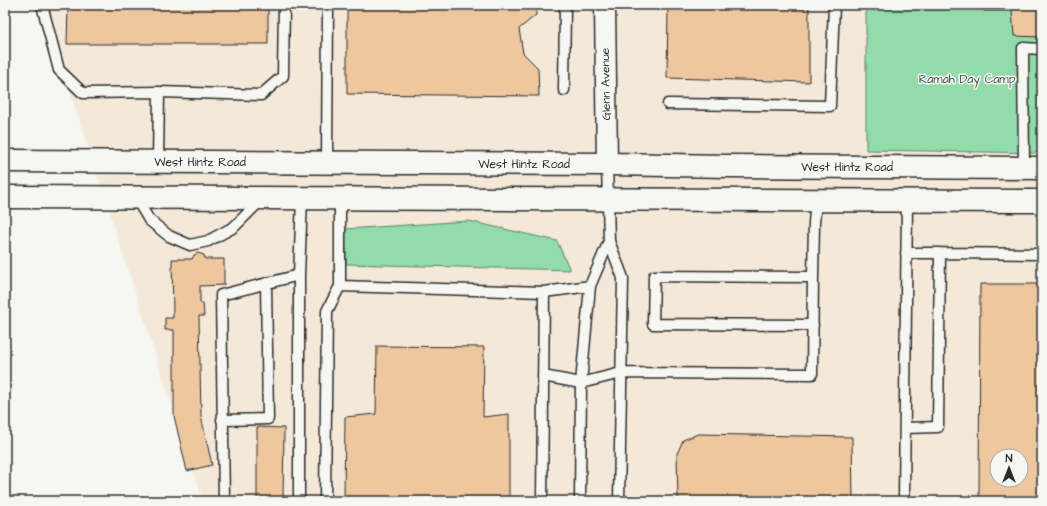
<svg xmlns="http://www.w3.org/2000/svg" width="1047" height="506" viewBox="0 0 1047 506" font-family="'Architects Daughter',sans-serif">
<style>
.built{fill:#f4e8d9;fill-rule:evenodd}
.green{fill:#92dbab;stroke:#5e836b}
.building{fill:#eec79e;stroke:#2b2b2b;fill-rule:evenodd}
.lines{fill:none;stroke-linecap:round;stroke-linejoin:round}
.lane-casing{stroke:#2b2b2b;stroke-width:13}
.street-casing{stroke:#2b2b2b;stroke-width:23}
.secondary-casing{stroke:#2b2b2b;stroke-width:25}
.lane{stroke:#f6f6f2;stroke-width:10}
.street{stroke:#f6f6f2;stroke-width:20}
.secondary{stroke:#f6f6f2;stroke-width:22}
.labels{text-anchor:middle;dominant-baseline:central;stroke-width:3;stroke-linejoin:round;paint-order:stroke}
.park-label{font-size:12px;fill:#45574b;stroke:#f6f6f2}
.street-label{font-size:12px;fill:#2b2b2b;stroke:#f6f6f2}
</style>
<rect width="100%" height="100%" fill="#f6f6f2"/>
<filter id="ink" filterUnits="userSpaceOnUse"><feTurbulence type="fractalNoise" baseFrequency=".025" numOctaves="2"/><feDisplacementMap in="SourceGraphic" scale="8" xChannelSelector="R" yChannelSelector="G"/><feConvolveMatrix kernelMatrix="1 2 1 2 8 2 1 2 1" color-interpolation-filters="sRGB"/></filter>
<g filter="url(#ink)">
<path class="built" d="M42 5H1042V501H203ZM997 456H1021V480H997Z"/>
<path class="green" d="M866 5H1042V153L866 150Z
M469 221 557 241 570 270 346 264 345 229Z"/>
<path class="building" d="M68 5H268V44H67Z
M347 5H536V15L519 29 523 53 538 68 539 96 347 94Z
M668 5H809V82L667 78Z
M984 5H1042V37L1014 36 1012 11H984Z
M198 253 204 255 205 259H224V285L200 286V303H203L204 316H199L201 416 212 465 187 471 174 416V330H165V318H173L172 259H192L194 255Z
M980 284H1042V501H979ZM997 456H1021V480H997Z
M377 346 484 347 483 417 509 414V501H344L345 417 376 414Z
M257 427 284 428 283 501H257Z
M698 434 852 437 853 501H678L677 454 683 440Z"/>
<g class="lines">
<g class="lane-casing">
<path id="lane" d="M42 5 59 70 83 93 159 92
M564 90 565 5
M668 104 830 106 834 5
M158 162 159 92 261 95 283 76 284 5
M327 163 328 5
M607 164 609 241 623 278 619 501
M1024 168 1023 48 1042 49
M136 198 149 220 169 236 190 245 208 241 234 227 261 200
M340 199V286L544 292 542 501
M940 253 1042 254
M813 277 814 223 816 200
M544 292 590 286
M543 376 581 383 621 373 812 374 813 277 654 276 653 324 813 325
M222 420 268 419 266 283
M905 428 938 427 940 253H906
M224 501 221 295 299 275
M299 501V275L302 199
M325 501 327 311 340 286
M580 501 581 383 590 286 609 241
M904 501 907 201"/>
</g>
<g class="street-casing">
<path id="street" d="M605 5 607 164"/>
</g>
<g class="secondary-casing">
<path id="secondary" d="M5 161 607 164 729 166 1042 168
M5 197 1042 201"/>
</g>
<use href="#lane" class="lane"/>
<use href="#street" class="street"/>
<use href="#secondary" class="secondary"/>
</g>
</g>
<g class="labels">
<g class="park-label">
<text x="967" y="79">Ramah Day Camp</text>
</g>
<g class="street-label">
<text transform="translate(606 84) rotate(-91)">Glenn Avenue</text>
<text x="200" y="162">West Hintz Road</text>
<text x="524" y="164">West Hintz Road</text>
<text x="847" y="167">West Hintz Road</text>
</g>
</g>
<rect width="1047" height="506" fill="none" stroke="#f6f6f2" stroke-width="20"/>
<rect x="10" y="10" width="1027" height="486" fill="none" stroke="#2b2b2b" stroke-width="1.5" filter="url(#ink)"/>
<g transform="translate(1009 468)"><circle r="19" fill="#f6f6f2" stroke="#a5a5a2"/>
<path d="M0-3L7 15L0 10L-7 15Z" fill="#2b2b2b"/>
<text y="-6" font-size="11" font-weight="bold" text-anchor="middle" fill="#2b2b2b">N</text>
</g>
</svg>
